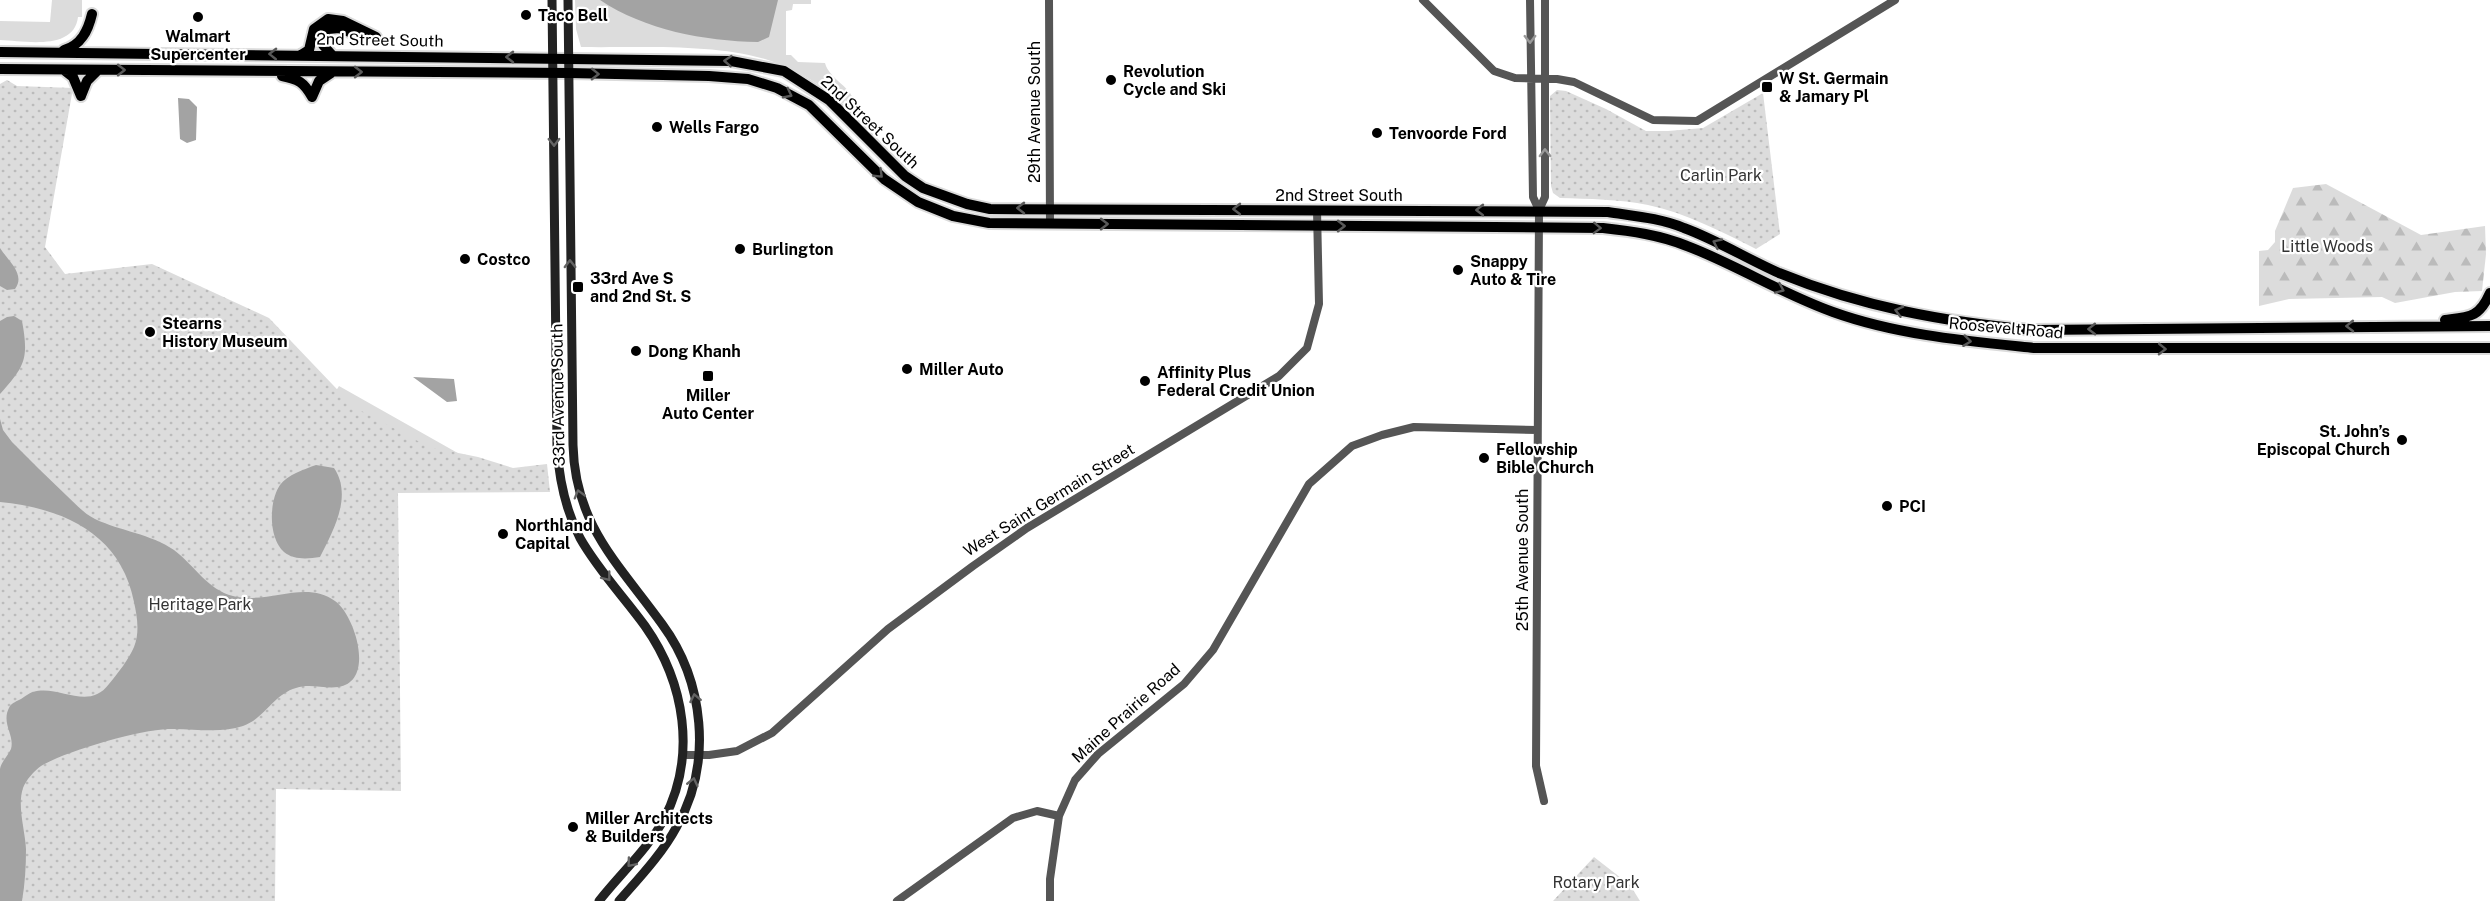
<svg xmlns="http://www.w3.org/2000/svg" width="2490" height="901" viewBox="0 0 2490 901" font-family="'Public Sans',sans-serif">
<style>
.grass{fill:#dcdcdc}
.forest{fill:url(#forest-firs)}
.park{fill:url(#park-dots)}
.water{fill:#a3a3a3}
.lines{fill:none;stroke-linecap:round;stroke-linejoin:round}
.primary-casing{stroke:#dbdbdb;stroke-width:14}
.tertiary{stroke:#555;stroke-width:8}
.secondary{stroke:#222;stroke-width:9}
.primary{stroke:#000;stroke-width:10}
.oneway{stroke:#999}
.oneway2{stroke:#595959}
.oneway3{stroke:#646464}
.poi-dot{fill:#000;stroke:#fff;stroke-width:2}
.labels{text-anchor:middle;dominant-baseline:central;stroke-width:4.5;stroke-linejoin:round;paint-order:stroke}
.poi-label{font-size:16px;font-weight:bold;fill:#000;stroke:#fff;text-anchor:start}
.street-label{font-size:16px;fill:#000;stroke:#fff}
.park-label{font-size:16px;fill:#333;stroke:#fff}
</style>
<defs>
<pattern id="forest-firs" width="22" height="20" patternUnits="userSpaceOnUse" patternTransform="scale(1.5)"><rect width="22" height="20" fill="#dcdcdc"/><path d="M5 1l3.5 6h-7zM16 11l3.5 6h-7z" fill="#bbb"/></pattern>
<pattern id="park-dots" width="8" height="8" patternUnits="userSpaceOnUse" patternTransform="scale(1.5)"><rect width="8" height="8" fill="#dcdcdc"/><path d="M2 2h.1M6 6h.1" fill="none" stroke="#bbb" stroke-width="1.8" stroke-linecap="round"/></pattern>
</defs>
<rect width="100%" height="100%" fill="#fff"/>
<path class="grass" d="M52 0H82V17H78C74 51 25 41 0 40V21L50 22Z
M575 0H811V4H793L792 10 786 11V55H791L798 62 825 63C829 79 853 88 853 101L846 106C823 86 798 69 768 60 714 43 638 48 581 47L576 29Z
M339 386 463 456 315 425Z"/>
<path class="forest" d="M2326 184 2421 235 2485 226 2486 254 2482 291 2455 292 2395 303 2382 297 2289 299 2259 306V251L2268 250 2275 242V231L2293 188Z"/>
<path class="park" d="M7 80 17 86 73 88 45 247 65 274 152 264 269 318 354 407 429 447 478 457 513 468 547 464 550 492 398 493 401 791 276 789 275 901H0V84Z
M1557 90 1566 91 1606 109 1646 131H1668L1703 128 1763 93 1780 234 1756 249C1722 232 1686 213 1648 205 1619 199 1589 199 1560 198L1553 193 1551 186 1550 96Z
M1594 857 1630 885 1640 901H1553Z"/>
<path class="water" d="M600 0H778L769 37 758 42C704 41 645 30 600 0Z
M178 98 189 99 197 107 196 140 187 143 180 139Z
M0 248C8 261 26 274 15 289L7 290 0 286Z
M14 316 22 321C29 359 25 366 0 394V321L7 317Z
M413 377 454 379 457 401 447 402Z
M0 419 3 430 12 442C30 460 48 478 66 495 76 504 83 513 95 519 120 531 151 534 174 550 194 565 208 590 233 596 266 605 306 579 335 601 355 615 376 682 338 687 324 689 310 683 296 688 274 694 265 718 243 726 220 734 192 728 168 729 139 730 66 751 41 766 34 771 26 780 23 788 17 806 25 830 26 849 26 866 25 884 22 901H0C0 871 0 840 0 810 0 797 0 782 0 769 1 762 8 756 11 749 15 734 0 723 10 706 12 703 17 701 21 699 24 697 29 693 33 692 59 684 88 712 109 684 118 673 129 659 134 647 140 632 137 616 134 602 121 534 63 508 0 502Z
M316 465 334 468C353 496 333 531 320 557 307 559 294 560 284 552 268 538 269 501 280 485 287 475 305 469 316 465Z"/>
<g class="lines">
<g class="primary-casing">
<path id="primary" d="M64 50C81 45 88 31 92 14
M0 52 731 61 784 71 829 100 905 176 923 188 967 204 990 209 1608 212C1634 216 1660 218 1684 228 1717 240 1747 259 1779 273 1862 307 1945 322 2033 330L2490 326
M301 55 309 50 314 29 328 19 343 21 376 37
M332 55 323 45V36L328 29 339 28 363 37
M0 69 569 73 709 76 748 79 777 88 809 105 884 179 918 202 953 216 989 223 1603 228C1631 231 1660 235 1687 246 1737 265 1782 294 1833 312 1897 335 1967 341 2034 348H2490
M64 70 73 77 81 96
M282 76C298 79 304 82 312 97
M81 96 87 81 98 70
M312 97 319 81 331 73
M2445 320C2469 317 2479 318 2490 293"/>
</g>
<path class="tertiary" d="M1049 0 1050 224
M1423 0 1494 71 1515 78 1557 79 1574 82 1653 120 1697 121 1895 0
M1530 0 1533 197 1539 210 1536 766 1544 801
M1539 210 1545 197V0
M683 755H709L737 751 772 733 888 629 973 566 1027 528 1279 376 1307 348 1319 304 1317 210
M897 901 1013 818 1037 811 1059 816
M1050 901V879L1059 816 1075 780 1098 754 1184 684 1213 650 1309 484 1352 446 1382 435 1414 427 1537 430"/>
<path class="secondary" d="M552 0 557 447C559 479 565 509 580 538 598 570 624 597 645 626 685 683 697 756 664 819 648 849 620 874 599 901
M568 0 573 445C575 525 618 563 662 624 704 681 713 763 677 826 662 854 640 877 619 901"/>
<use href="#primary" class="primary"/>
</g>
<defs><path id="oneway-chevron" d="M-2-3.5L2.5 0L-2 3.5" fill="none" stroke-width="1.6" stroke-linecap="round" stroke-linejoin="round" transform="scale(1.5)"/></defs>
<g class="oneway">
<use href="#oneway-chevron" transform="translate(1530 39) rotate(89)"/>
<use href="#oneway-chevron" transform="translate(1545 153) rotate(-91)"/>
</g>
<g class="oneway2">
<use href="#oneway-chevron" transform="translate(273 54) rotate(-179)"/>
<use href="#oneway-chevron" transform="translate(510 57) rotate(-180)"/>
<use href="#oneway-chevron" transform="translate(728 61) rotate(-176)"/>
<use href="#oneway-chevron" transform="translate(121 70)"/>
<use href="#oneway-chevron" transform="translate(358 72)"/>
<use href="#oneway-chevron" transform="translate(595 74) rotate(1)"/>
<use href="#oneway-chevron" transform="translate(788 94) rotate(27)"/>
<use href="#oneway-chevron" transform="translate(879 174) rotate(44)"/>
<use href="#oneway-chevron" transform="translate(1021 208) rotate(180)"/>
<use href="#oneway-chevron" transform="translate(1237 209) rotate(-180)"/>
<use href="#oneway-chevron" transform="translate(1480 210) rotate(-180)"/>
<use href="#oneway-chevron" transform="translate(1104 224)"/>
<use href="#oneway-chevron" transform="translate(1341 226)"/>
<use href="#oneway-chevron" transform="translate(1597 228) rotate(2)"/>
<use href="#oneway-chevron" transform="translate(1717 243) rotate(-155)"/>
<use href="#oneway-chevron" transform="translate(1780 289) rotate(24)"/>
<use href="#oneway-chevron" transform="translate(1899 311) rotate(-165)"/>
<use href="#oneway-chevron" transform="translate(2350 326) rotate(179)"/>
<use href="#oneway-chevron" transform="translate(2092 329) rotate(179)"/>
<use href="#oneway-chevron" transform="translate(1967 341) rotate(7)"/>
<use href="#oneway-chevron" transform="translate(2162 349) rotate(1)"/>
</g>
<g class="oneway3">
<use href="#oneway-chevron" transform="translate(554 142) rotate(89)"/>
<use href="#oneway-chevron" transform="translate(570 264) rotate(-91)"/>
<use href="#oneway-chevron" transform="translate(579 494) rotate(-106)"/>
<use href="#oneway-chevron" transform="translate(607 577) rotate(52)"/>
<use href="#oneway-chevron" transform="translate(695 698) rotate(-101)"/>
<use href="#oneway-chevron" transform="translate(693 782) rotate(-77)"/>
<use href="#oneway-chevron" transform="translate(631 863) rotate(130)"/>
</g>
<g class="poi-dot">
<circle cx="526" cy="15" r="6"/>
<circle cx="198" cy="17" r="6"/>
<circle cx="1111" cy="80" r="6"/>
<rect x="1761" y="81" width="12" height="12" rx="3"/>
<circle cx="657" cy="127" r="6"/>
<circle cx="1377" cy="133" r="6"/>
<circle cx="740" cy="249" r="6"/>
<circle cx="465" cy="259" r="6"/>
<circle cx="1458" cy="270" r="6"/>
<rect x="572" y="281" width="12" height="12" rx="3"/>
<circle cx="150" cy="332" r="6"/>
<circle cx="636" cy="351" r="6"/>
<circle cx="907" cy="369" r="6"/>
<rect x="702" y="370" width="12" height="12" rx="3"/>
<circle cx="1145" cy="381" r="6"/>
<circle cx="2402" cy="440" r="6"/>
<circle cx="1484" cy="458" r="6"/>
<circle cx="1887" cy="506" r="6"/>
<circle cx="503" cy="534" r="6"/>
<circle cx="573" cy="827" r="6"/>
</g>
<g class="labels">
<g class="poi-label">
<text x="538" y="15">Taco Bell</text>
<text x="198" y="36" text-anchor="middle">Walmart<tspan x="198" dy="18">Supercenter</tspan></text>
<text x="1123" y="71">Revolution<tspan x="1123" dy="18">Cycle and Ski</tspan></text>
<text x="1779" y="78">W St. Germain<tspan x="1779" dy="18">&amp; Jamary Pl</tspan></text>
<text x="669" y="127">Wells Fargo</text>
<text x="1389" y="133">Tenvoorde Ford</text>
<text x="752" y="249">Burlington</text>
<text x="477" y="259">Costco</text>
<text x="1470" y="261">Snappy<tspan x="1470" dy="18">Auto &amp; Tire</tspan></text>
<text x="590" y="278">33rd Ave S<tspan x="590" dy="18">and 2nd St. S</tspan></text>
<text x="162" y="323">Stearns<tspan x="162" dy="18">History Museum</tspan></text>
<text x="648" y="351">Dong Khanh</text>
<text x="919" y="369">Miller Auto</text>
<text x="1157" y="372">Affinity Plus<tspan x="1157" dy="18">Federal Credit Union</tspan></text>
<text x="708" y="395" text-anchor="middle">Miller<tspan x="708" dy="18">Auto Center</tspan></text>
<text x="2390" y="431" text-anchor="end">St. John’s<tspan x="2390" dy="18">Episcopal Church</tspan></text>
<text x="1496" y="449">Fellowship<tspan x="1496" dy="18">Bible Church</tspan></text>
<text x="1899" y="506">PCI</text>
<text x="515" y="525">Northland<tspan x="515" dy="18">Capital</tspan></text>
<text x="585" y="818">Miller Architects<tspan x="585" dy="18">&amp; Builders</tspan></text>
</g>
<g class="street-label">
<text transform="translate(380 40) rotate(1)">2nd Street South</text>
<text transform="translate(1034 112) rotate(-90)">29th Avenue South</text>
<text transform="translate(870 122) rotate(43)">2nd Street South</text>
<text x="1339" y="195">2nd Street South</text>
<text transform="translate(2006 328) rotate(5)">Roosevelt Road</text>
<text transform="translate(558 395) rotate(-91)">33rd Avenue South</text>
<text transform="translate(1049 500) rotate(-32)">West Saint Germain Street</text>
<text transform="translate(1522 560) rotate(-90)">25th Avenue South</text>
<text transform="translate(1126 713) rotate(-42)">Maine Prairie Road</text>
</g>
<g class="park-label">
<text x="1721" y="175">Carlin Park</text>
<text x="2327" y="246">Little Woods</text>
<text x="200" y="604">Heritage Park</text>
<text x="1596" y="882">Rotary Park</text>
</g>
</g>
</svg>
